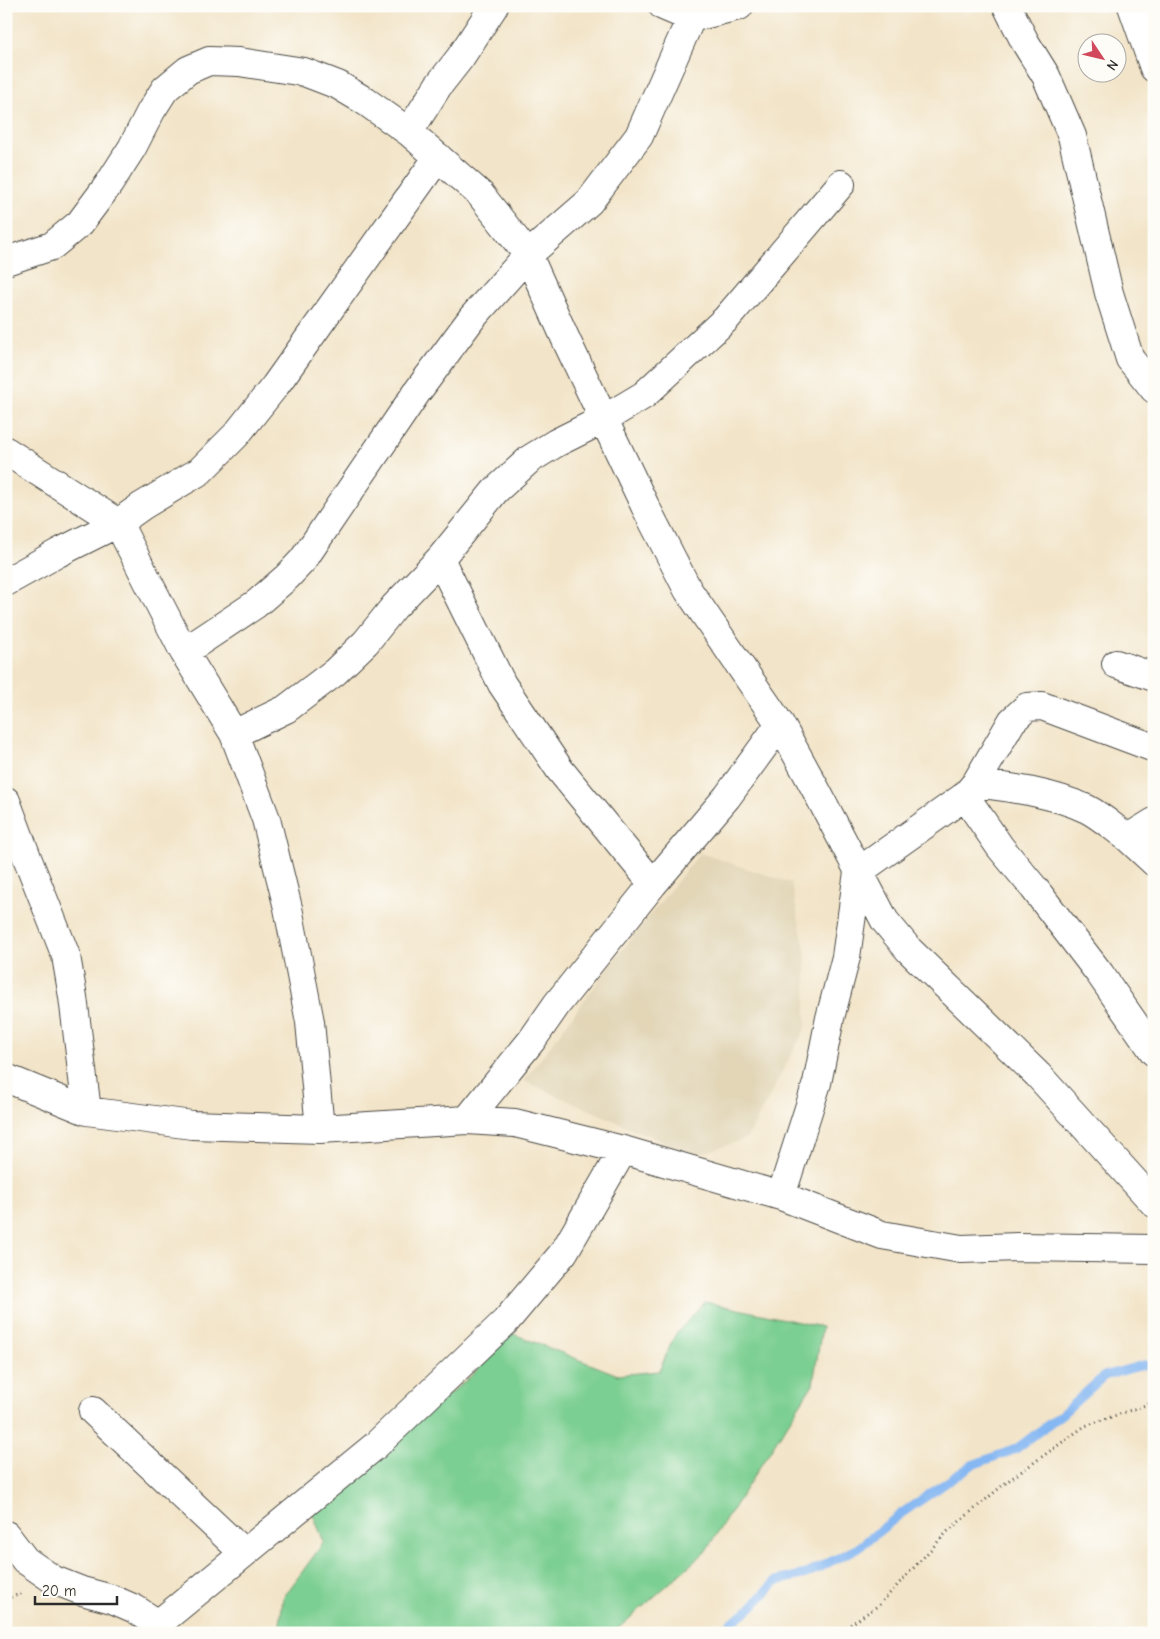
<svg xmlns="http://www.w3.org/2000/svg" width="1160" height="1639" viewBox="0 0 1160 1639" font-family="'Comic Neue',sans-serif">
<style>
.built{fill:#e2d6b7}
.green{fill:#7bcf92;stroke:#537d5e}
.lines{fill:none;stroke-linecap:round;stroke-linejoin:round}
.stream{stroke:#85b7f2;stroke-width:9}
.street-casing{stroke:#494743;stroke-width:30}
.path{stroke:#494743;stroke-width:3;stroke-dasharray:1 4;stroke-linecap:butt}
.street{stroke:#fff;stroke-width:28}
</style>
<rect width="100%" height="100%" fill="#fdfcf7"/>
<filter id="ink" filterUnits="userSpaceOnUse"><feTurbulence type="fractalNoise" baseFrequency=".02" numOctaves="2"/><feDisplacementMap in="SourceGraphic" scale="10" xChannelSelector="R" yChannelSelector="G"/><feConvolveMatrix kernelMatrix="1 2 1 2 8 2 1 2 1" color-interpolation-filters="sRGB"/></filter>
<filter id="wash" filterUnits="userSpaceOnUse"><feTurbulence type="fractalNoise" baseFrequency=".0096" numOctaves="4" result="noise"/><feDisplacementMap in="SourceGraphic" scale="20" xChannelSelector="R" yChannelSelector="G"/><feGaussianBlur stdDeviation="1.12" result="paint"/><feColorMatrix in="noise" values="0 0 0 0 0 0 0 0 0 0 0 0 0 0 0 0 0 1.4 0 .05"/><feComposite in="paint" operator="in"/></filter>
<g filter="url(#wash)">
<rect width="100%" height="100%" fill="#f2e4c8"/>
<path class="built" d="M700 853 791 883 806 954V1027L747 1138 695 1156 524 1081 618 955Z"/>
<path class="green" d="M705 1302 822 1327 813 1384 705 1552 613 1633H279L283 1598 324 1542 311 1510 471 1376 511 1333 618 1375 659 1371 675 1335Z"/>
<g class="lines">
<path class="stream" d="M722 1633 731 1623 752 1607 776 1581 806 1574 858 1548 902 1513 972 1465 1016 1449 1062 1414 1104 1376 1143 1365 1154 1364"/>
</g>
</g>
<g filter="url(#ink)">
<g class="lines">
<g class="street-casing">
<path id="street" d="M663 6 691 18
M1007 6 1025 42 1046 76 1072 136 1109 293 1130 359 1154 389
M1132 6 1154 68
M409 132 438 86 460 58 494 6
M6 261 52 246 80 223 109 184 132 148 151 111 165 89 188 70 209 61 239 62 304 72 338 85 365 101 409 132 480 194 528 255 567 342 645 506 688 590 780 724 815 788 885 921 909 950 1038 1075 1154 1203
M6 451 118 523
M440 559 502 684 560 770 653 884 557 1004 532 1040 467 1120
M6 582 58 553 118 523
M184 652 256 604 287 577 303 560 417 392 472 318 528 255 589 202 639 136 691 18 739 6
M1116 664 1154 677
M234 734 286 709 335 672 366 642 394 607 440 559 495 491 530 459 556 443 604 419 644 395 726 319 841 184
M976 783C1013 788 1052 793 1087 809 1101 816 1115 829 1128 838L1154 822
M965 796 1000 847 1034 888 1100 974 1154 1052
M6 801 28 860 66 956 73 997 87 1111
M1128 838 1154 862
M653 884 727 797 780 724
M6 1078 87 1111 192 1125 320 1129 467 1120 515 1123 623 1150 781 1196 882 1235 961 1249 1018 1247 1154 1249
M320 1129 310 1022 288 908 266 819 234 734 184 652 118 523 142 506 200 471 236 435 275 386 438 157
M781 1196 817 1083 830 1018 846 957 858 872 965 796 976 783 1012 721 1027 707 1042 706 1154 748
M93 1411 244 1553
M6 1535 25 1560 54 1580 82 1591 112 1599 135 1609 158 1624 375 1446 506 1321 564 1252 623 1150"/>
</g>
<path class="path" d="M6 1599 23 1593
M838 1633 879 1605 948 1531 1008 1481 1085 1426 1154 1402"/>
<use href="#street" class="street"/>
</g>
</g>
<rect width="1160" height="1639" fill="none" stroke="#fdfcf7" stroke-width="25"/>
<g transform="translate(1102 58) rotate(125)"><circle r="24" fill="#fdfcf7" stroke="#a9a8a5"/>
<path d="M0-4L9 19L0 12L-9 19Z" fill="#d1495b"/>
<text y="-8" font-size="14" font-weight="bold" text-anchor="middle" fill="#2b2b2b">N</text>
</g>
<path d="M35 1596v8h82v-8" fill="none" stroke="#2b2b2b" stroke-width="2.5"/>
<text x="42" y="1596" font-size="15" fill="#2b2b2b" stroke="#fdfcf7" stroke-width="4" paint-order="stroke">20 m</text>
</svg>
